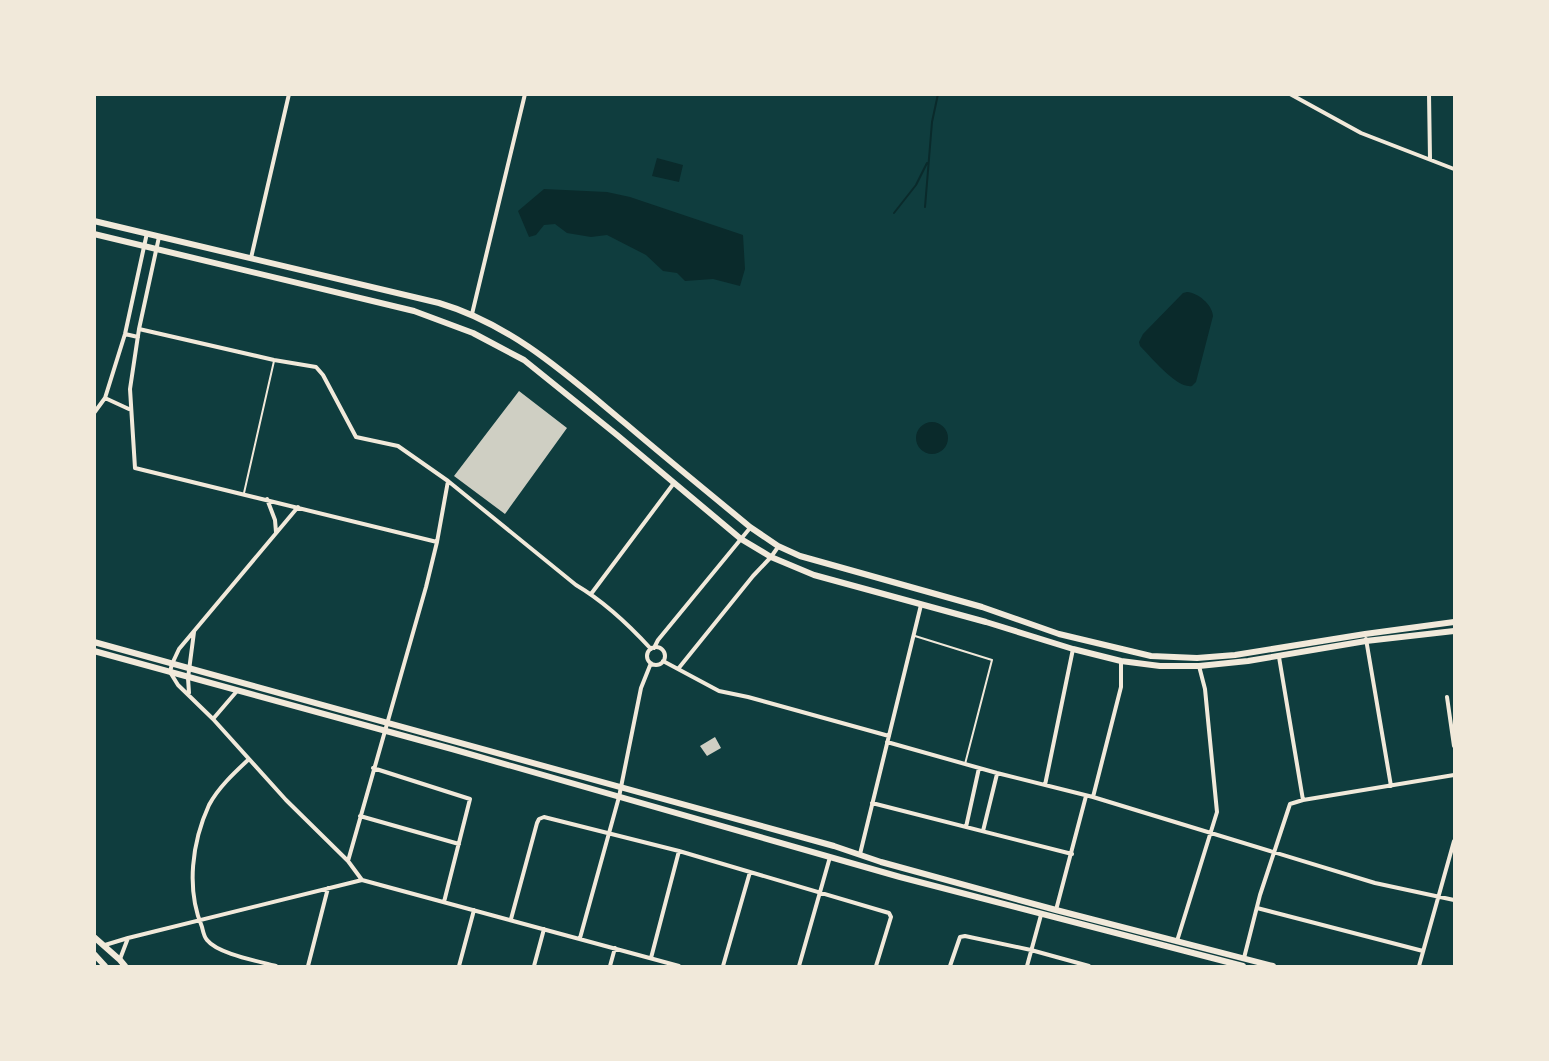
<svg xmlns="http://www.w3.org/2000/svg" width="1549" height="1061" viewBox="0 0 1549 1061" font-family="'Exo 2',sans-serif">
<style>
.water{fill:#0a2a2b}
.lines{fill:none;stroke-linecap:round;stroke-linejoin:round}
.stream{stroke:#0a2a2b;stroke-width:2}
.building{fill:#cfcfc3}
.service{stroke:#f1e9da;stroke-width:2}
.minor{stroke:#f1e9da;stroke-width:4}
.primary{stroke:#f1e9da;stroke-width:6}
</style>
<rect width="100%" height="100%" fill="#0f3d3e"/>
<path class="water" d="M657 158 683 165 679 182 652 176Z
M544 189 607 192 630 197 743 235 745 269 740 286 713 279 685 281 677 273 663 271 646 255 607 235 591 237 567 233 555 224 544 225 536 235 529 237 518 211Z
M1187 292C1198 293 1212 304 1213 316L1196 382 1192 386C1177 389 1151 357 1140 346L1139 342 1143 334 1183 293Z
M916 438a16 16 0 1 1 32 0a16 16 0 1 1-32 0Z"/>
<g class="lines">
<path class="stream" d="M925 207 932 122 938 94
M894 213 916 185 927 163"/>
</g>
<path class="building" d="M519 391 567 428 505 514 454 476Z
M715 737 721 748 707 756 700 746Z"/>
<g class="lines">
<path class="service" d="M244 493 274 361
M915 636 992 660 965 764"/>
<path class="minor" d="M1290 94 1361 133 1454 169
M1429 94 1430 159
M159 237 139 329 130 389 135 468 437 542
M251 258 289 94
M472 314 525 94
M139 329 274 360 316 367 323 375 356 437 398 446 448 481 437 542 426 587 348 861
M125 334 138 337
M105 398 131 410
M94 413 105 398 125 334 147 233
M448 481 576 585C605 602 629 625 651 649
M267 499 275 520 276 532
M298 507 179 649 172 664 170 672 178 685 213 719 286 800 348 861 362 880
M591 594 674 483
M1366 639 1391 786
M647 656a9 9 0 1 1 18 0a9 9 0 1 1-18 0Z
M654 648 658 640 750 528
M1279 657 1303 800
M663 661 719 691 748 697 889 736
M678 669 753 576 771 557 778 547
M189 693 188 678 194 632
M1447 697 1454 746
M213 719 237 691
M887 742 997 773 1093 797 1375 883 1454 900
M248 760C234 773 218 788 209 805 192 842 186 889 202 927 203 931 204 937 207 940 218 954 258 961 276 966
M373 768 470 799 444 902
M1045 785 1073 649
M1093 797 1121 687V661
M872 803 1072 854
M360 816 459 844
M966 827 979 768
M983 831 997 774
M860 854 921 605
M1257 908 1423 951
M1056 910 1086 796
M511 919 537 823 539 819 544 817 679 851 889 913 891 917 876 966
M580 938 619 797 641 688 651 663
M1177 941 1217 812 1205 689 1199 666
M105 945 128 938 362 880 679 966
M651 958 679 851
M1244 958 1260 895 1290 804 1303 800 1454 775
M120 959 128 938
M308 966 328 888
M459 966 474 910
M534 966 544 929
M610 966 615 948
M723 966 750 872
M799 966 830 857
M950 966 960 937 965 936 1031 950 1089 966
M1027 966 1041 915
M1419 966 1454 841"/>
<path class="primary" d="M94 221 439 303C513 325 568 376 626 424 667 459 709 493 750 527L778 546 800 556 982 607 1059 634 1151 656 1197 658 1235 655 1365 634 1454 622
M94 234 414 311 473 333 524 360 617 435 741 539 771 557 814 575 986 622 1073 649 1121 661 1160 666H1199L1248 661 1366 641 1454 631
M94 642 834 846 881 862 1056 910 1273 966
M94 651 452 749 900 877 1243 966
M94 937 120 960 125 966
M94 954 105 966"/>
</g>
<rect width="1549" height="1061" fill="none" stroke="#f1e9da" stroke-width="192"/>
</svg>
